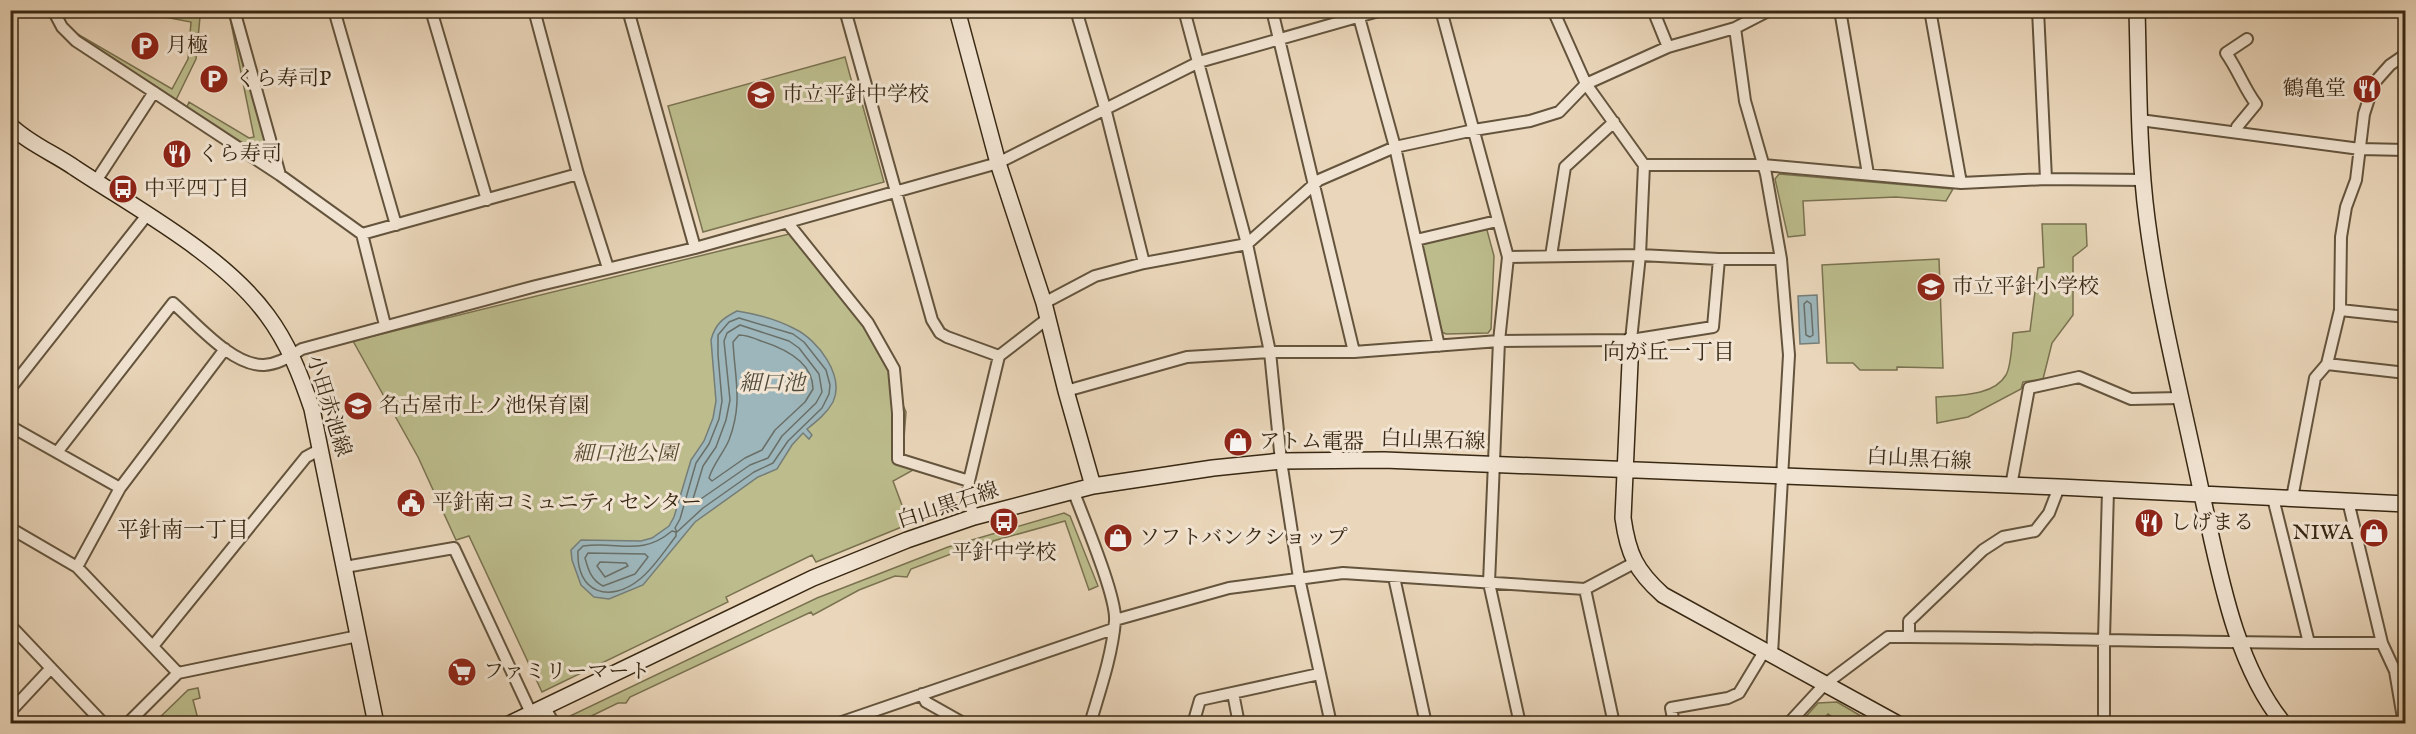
<svg xmlns="http://www.w3.org/2000/svg" width="2416" height="734" viewBox="0 0 2416 734" font-family="'IM FELL English','Noto Serif JP',serif">
<style>
.green{fill:#bcbc8c;stroke:#7a7250;stroke-width:1.5}
.water{fill:#9db6bb;stroke:#757d78;stroke-width:1.5}
.lines{fill:none;stroke-linecap:round;stroke-linejoin:round}
.shore{stroke:#6a6f67;stroke-width:1.5}
.street-casing{stroke:#64543d;stroke-width:14}
.secondary-casing{stroke:#382813;stroke-width:18}
.street{stroke:#f1e4d2;stroke-width:10}
.secondary{stroke:#f1e4d2;stroke-width:15}
.labels{text-anchor:middle;dominant-baseline:central;stroke-width:6;stroke-linejoin:round;paint-order:stroke}
.poi-label{font-size:21px;fill:#382813;stroke:#f1e4d2;text-anchor:start}
.street-label{font-size:21px;fill:#382813;stroke:#f1e4d2}
.park-label{font-size:21px;font-style:italic;fill:#594d31;stroke:#f1e4d2}
.neighbourhood-label{font-size:22px;fill:#382813;stroke:#f1e4d2}
.water-label{font-size:22px;font-style:italic;fill:#514c3d;stroke:#f1e4d2}
</style>
<rect width="100%" height="100%" fill="#ead6ba"/>
<filter id="stains"><feTurbulence type="fractalNoise" baseFrequency=".00333" numOctaves="4"/><feColorMatrix values="0 0 0 0 .2 0 0 0 0 .09 0 0 0 0 .02 0 0 0 .5 -.17"/></filter>
<radialGradient id="worn" r=".72"><stop offset=".6" stop-color="#630" stop-opacity="0"/><stop offset="1" stop-color="#630" stop-opacity=".3"/></radialGradient>
<path class="green" d="M227 12 231 15 267 148 259 155 187 107 189 102 249 138 254 137 229 13 200 17 196 59 176 100 74 32 172 89 188 59 191 22 144 13Z
M845 57 854 90 858 89 884 182 703 232 668 106Z
M1779 174 1953 189 1946 201 1896 197 1803 201 1805 235 1788 237 1775 179Z
M2042 224H2086L2087 246 2073 257V315L2052 343 2043 379 2023 382 2021 389 1968 417 1937 423 1936 397C1957 395 1993 397 2006 375 2011 367 2012 344 2013 333L2030 331 2038 268 2044 267Z
M1482 228 1487 230 1494 256 1491 329 1488 333 1446 334 1442 332 1422 246 1426 241Z
M789 234 859 318 887 369 906 412 902 465 915 469 893 481 909 524 816 562 812 555 726 597 728 602 542 692 469 536 456 540 418 457 353 341Z
M1939 259 1943 368 1897 367V370H1860L1853 363H1827L1822 265Z
M1064 513 1070 516 1098 586 1089 590 1065 521 993 541 990 546 987 547 980 543 911 569 907 577 895 576 859 590 813 615 811 612 630 697 626 703H618L581 721V723L568 722 570 716 817 598 948 547Z
M198 688 200 698 193 700 199 723H154L188 690Z
M1837 702 1873 723H1842L1828 714 1820 723H1800L1818 703Z"/>
<path class="water" d="M1817 295 1819 343 1800 344 1798 296Z
M737 311C756 314 778 320 795 329 818 340 845 376 833 402 827 413 817 421 807 429L812 435 809 439 803 433 792 445 777 469 758 477 695 522 643 585 609 599 594 597 581 585 572 560 571 550 581 540 641 541 652 538 669 526 674 517 691 460 704 441 713 418 716 401 711 340C715 324 723 318 737 311Z"/>
<g class="lines">
<path class="shore" d="M1807 301 1811 304 1813 335 1810 337 1806 335 1804 304Z
M739 318 793 334 804 342 826 370 830 385 829 394 822 408 788 441 773 463 754 472 703 508 677 532 675 528 680 519 696 463 709 444 719 419 722 401 718 355V335L729 322Z
M740 325 789 341 799 348 819 374 822 392 816 403 782 436 768 458 750 465 695 503 693 499 703 466 716 447 726 420 730 400 724 341 727 333Z
M739 335C746 335 754 338 761 341 783 348 813 362 813 389L805 402 775 430 762 450 745 458 712 481 709 478C713 464 723 454 729 440 743 403 735 380 733 342Z
M672 531 676 532V536C666 549 653 569 640 579 610 604 576 593 578 551L583 546C619 541 641 557 672 531Z
M588 553 645 554 648 557 635 574 603 586C591 580 588 569 585 558Z
M600 562 626 563 628 566 605 577 597 566Z"/>
<g class="street-casing">
<path id="street" d="M53 10 62 27 76 41 280 175 362 234 578 174
M234 10 280 175
M334 10 396 225
M431 10 487 200
M534 10 578 174 608 268
M628 10 695 248
M845 10 932 320 940 333 947 337 999 356
M1076 10 1105 108 1144 263
M1184 10 1247 244 1270 352 1281 461 1299 578 1331 724
M1272 10 1354 352
M1357 10 1395 147 1439 346
M1441 10 1508 257 1499 341 1489 583 1520 724
M1553 10 1586 84 1644 165 1640 255 1631 340
M1653 10 1668 47
M1840 10 1868 174
M1930 10 1961 183
M2038 10 2046 179
M1735 28 1745 101 1766 174 1781 259 1789 355 1772 654
M2140 120 2360 149 2406 150
M2236 132 2237 127 2256 104C2244 88 2238 70 2226 53L2247 39
M1644 165H1763L1961 183 2046 179 2144 180
M96 181 154 92
M787 222 868 323 894 369 898 413V459L969 481
M362 234 385 325
M1416 240 1497 221
M1551 256 1565 167 1614 122
M1508 257 1640 255 1719 259H1781
M1044 303 1095 276 1144 263 1247 244 1319 180 1395 147 1474 130 1530 121 1559 112 1586 84 1668 47 1735 28 1770 10
M2340 310 2341 237 2346 207 2356 180 2364 114 2374 83 2390 65 2406 54
M2327 364 2406 373
M10 389 147 215
M1066 391 1187 357 1270 352H1354L1499 341 1631 340 1713 327 1719 259
M10 426 120 488
M58 451 173 303C196 323 232 366 264 365 279 364 290 356 302 349L536 286 695 248 998 163 1199 62 1382 10
M2011 486 2029 388 2079 377 2131 399 2180 398
M1073 490C1083 517 1117 597 1115 621 1112 656 1100 690 1090 724
M2273 498 2309 643
M2292 498 2315 378 2327 364 2340 310 2406 317
M2348 501 2382 643 2395 671 2404 724
M974 517 968 497 969 481 999 356 1047 319
M10 528 77 567 178 673
M77 567 120 488 225 349
M345 567 454 548 531 713
M1394 577 1426 724
M1585 589 1614 724
M1115 620 1229 588 1343 573 1585 589 1634 563
M10 625 104 724
M1909 637C2067 638 2224 644 2382 643
M153 646 306 457 321 449
M1233 693 1239 724
M922 694 926 702 965 724
M544 706 554 724
M10 712 51 668
M127 724 178 673 358 636
M836 724 1113 629
M1193 724 1200 700 1319 674
M1674 724 1671 708 1728 698 1739 693 1765 650
M1788 724 1824 685 1888 637H1909V621L1983 550 2003 537 2035 531 2049 513 2059 487
M2104 724V639L2108 490"/>
</g>
<g class="secondary-casing">
<path id="secondary" d="M957 10 998 163 1044 303 1066 391 1093 486
M2137 10C2139 80 2138 150 2147 219 2159 312 2183 403 2202 495 2219 570 2234 663 2284 724
M10 125C28 143 55 154 75 168 137 209 223 255 267 315 288 343 301 376 312 409L376 724
M1631 340 1623 518C1628 554 1636 571 1663 595L1898 724
M509 724 813 578 907 540 974 517 1093 486 1213 468 1281 461 1384 460 2059 487 2406 504"/>
</g>
<use href="#street" class="street"/>
<use href="#secondary" class="secondary"/>
</g>
<defs>
<g id="parking-disc" transform="scale(1.5)"><circle r="9.5" fill="#8f2418" stroke="#f1e4d2"/><path d="M-3.5-5.5H1a3.5 3.5 0 0 1 0 7H-1V5.5H-3.5ZM-1-3.4V-.6H.8a1.4 1.4 0 0 0 0-2.8Z" fill="#fff"/></g>
<g id="restaurant-disc" transform="scale(1.5)"><circle r="9.5" fill="#8f2418" stroke="#f1e4d2"/><path d="M-5-6h1v4h1v-4h1v4h1v-4h1v5L-1.5 .5V6h-2V.5L-5-1ZM5-6V6H3V1.5H1.5Q1.5-4 5-6Z" fill="#fff"/></g>
<g id="school-disc" transform="scale(1.5)"><circle r="9.5" fill="#8f2418" stroke="#f1e4d2"/><path d="M0-5L7-2L0 1L-7-2ZM-4 1L0 2.5L4 1V4Q0 6-4 4Z" fill="#fff"/></g>
<g id="bus-disc" transform="scale(1.5)"><circle r="9.5" fill="#8f2418" stroke="#f1e4d2"/><path d="M-5-6H5V4H4V6H2V4H-2V6H-4V4H-5ZM-3.5-4V0h7V-4ZM-3.5 1.2v1.5H-2V1.2ZM2 1.2v1.5H3.5V1.2Z" fill="#fff"/></g>
<g id="shop-disc" transform="scale(1.5)"><circle r="9.5" fill="#8f2418" stroke="#f1e4d2"/><path d="M-5-2.5h2.3a2.7 3.5 0 0 1 5.4 0H5L5.5 6h-11ZM-1.5-2.5h3a1.5 2.3 0 0 0-3 0Z" fill="#fff"/></g>
<g id="civic-disc" transform="scale(1.5)"><circle r="9.5" fill="#8f2418" stroke="#f1e4d2"/><path d="M-.6-6.5H3V-4.5H.6V-3L4-1V1h2V6H-6V1h2V-1L-.6-3ZM-1.2 2.5V6h2.4V2.5Z" fill="#fff"/></g>
<g id="supermarket-disc" transform="scale(1.5)"><circle r="9.5" fill="#8f2418" stroke="#f1e4d2"/><path d="M-6-5.5h2.5l.6 2H6L4.5 2H-2.5L-4.4-4H-6ZM-1.5 3.2a1.3 1.3 0 1 0 .1 0ZM3 3.2a1.3 1.3 0 1 0 .1 0Z" fill="#fff"/></g>
</defs>
<g fill-rule="evenodd">
<use href="#parking-disc" x="145" y="46"/>
<use href="#parking-disc" x="214" y="79"/>
<use href="#restaurant-disc" x="2367" y="89"/>
<use href="#school-disc" x="761" y="95"/>
<use href="#restaurant-disc" x="177" y="154"/>
<use href="#bus-disc" x="123" y="189"/>
<use href="#school-disc" x="1931" y="287"/>
<use href="#school-disc" x="358" y="406"/>
<use href="#shop-disc" x="1238" y="442"/>
<use href="#civic-disc" x="411" y="503"/>
<use href="#bus-disc" x="1004" y="522"/>
<use href="#restaurant-disc" x="2149" y="523"/>
<use href="#shop-disc" x="2374" y="533"/>
<use href="#shop-disc" x="1118" y="538"/>
<use href="#supermarket-disc" x="462" y="672"/>
</g>
<g class="labels">
<g class="poi-label">
<text x="166" y="46">月極</text>
<text x="235" y="79">くら寿司P</text>
<text x="2346" y="89" text-anchor="end">鶴亀堂</text>
<text x="782" y="95">市立平針中学校</text>
<text x="198" y="154">くら寿司</text>
<text x="144" y="189">中平四丁目</text>
<text x="1952" y="287">市立平針小学校</text>
<text x="379" y="406">名古屋市上ノ池保育園</text>
<text x="1259" y="442">アトム電器</text>
<text x="432" y="503">平針南コミュニティセンター</text>
<text x="2170" y="523">しげまる</text>
<text x="2353" y="533" text-anchor="end">NIWA</text>
<text x="1139" y="538">ソフトバンクショップ</text>
<text x="1004" y="553" text-anchor="middle">平針中学校</text>
<text x="483" y="672">ファミリーマート</text>
</g>
<g class="street-label">
<text transform="translate(328 406) rotate(73)">小田赤池線</text>
<text transform="translate(1433 441) rotate(2)">白山黒石線</text>
<text transform="translate(1919 460) rotate(3)">白山黒石線</text>
<text transform="translate(948 506) rotate(-18)">白山黒石線</text>
</g>
<g class="park-label">
<text x="625" y="454">細口池公園</text>
</g>
<g class="neighbourhood-label">
<text x="1669" y="353">向が丘一丁目</text>
<text x="183" y="531">平針南一丁目</text>
</g>
<g class="water-label">
<text x="772" y="384">細口池</text>
</g>
</g>
<rect width="2416" height="734" fill="none" stroke="#ead6ba" stroke-width="36"/>
<rect x="12" y="12" width="2392" height="710" fill="none" stroke="#382813" stroke-width="3"/>
<rect x="18" y="18" width="2380" height="698" fill="none" stroke="#382813" stroke-width="1.5"/>
<rect width="100%" height="100%" filter="url(#stains)"/>
<rect width="100%" height="100%" fill="url(#worn)"/>
</svg>
